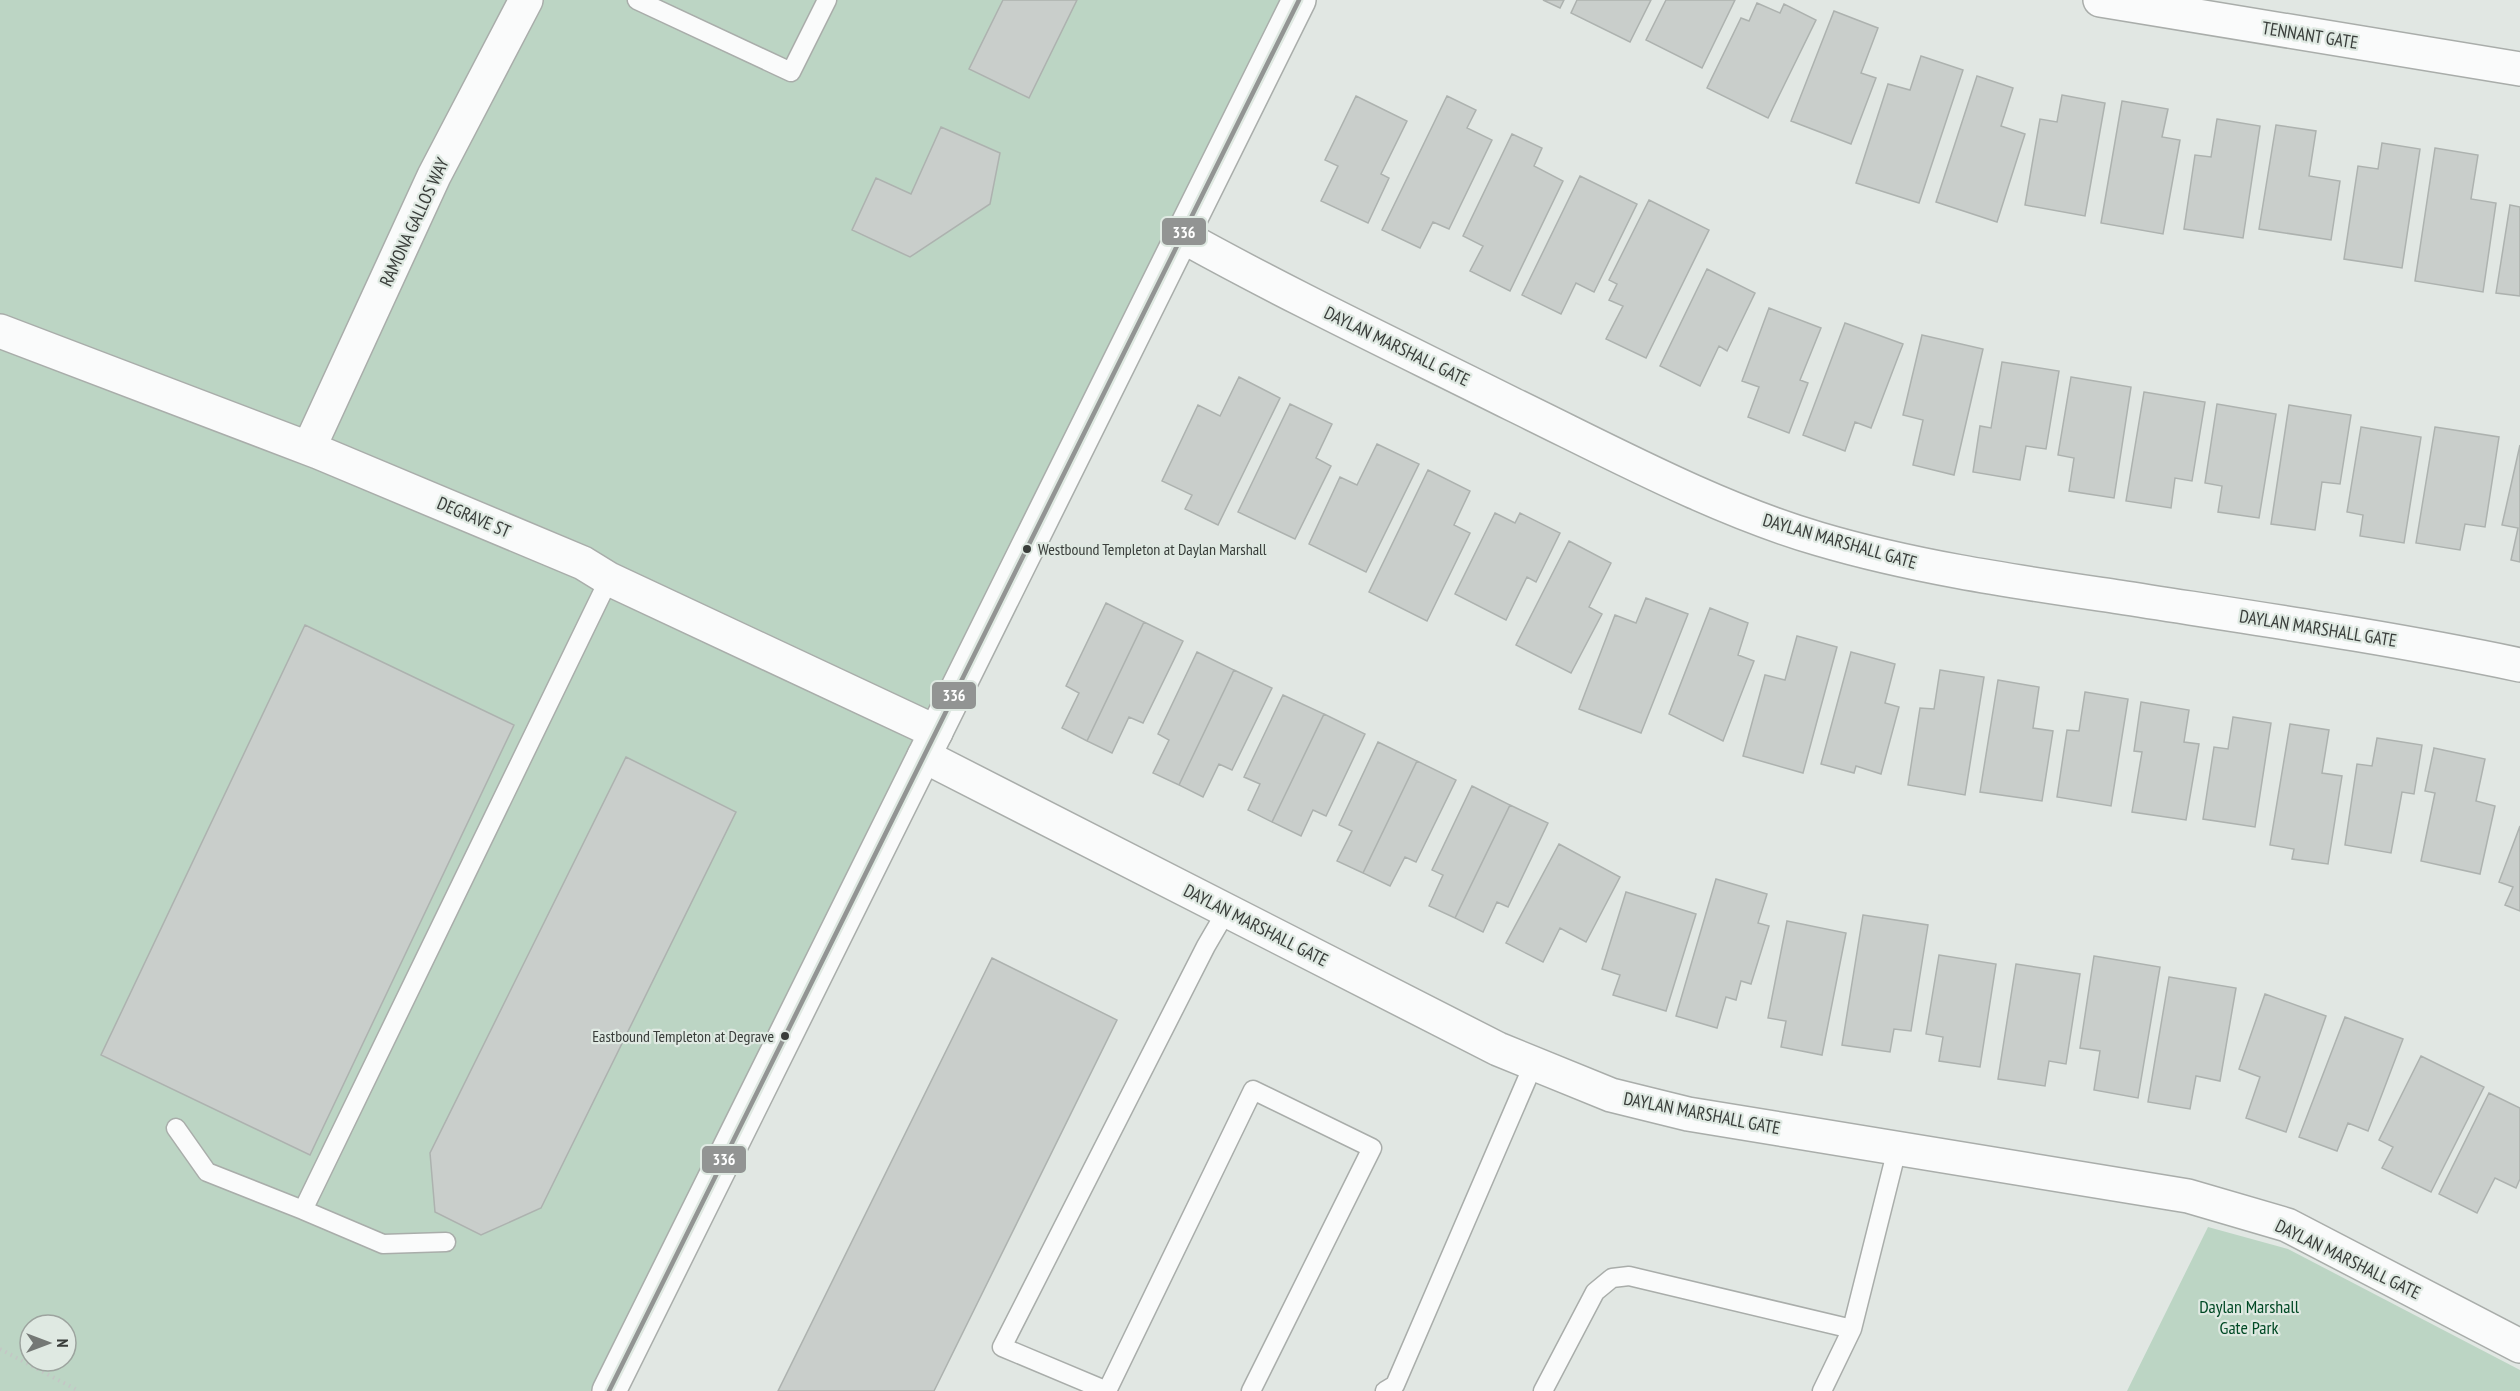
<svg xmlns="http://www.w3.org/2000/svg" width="2520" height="1391" viewBox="0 0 2520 1391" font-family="'PT Sans Narrow',sans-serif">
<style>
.green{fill:#bcd5c4;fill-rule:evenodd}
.building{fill:#c9cecb;stroke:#adb2af;stroke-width:1.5}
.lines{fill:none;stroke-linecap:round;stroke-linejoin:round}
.lane-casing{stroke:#a9adaa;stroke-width:21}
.street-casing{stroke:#a9adaa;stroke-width:36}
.secondary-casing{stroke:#a9adaa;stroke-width:36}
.path{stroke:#c4c6c5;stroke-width:4;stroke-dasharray:1.5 4.5;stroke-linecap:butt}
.lane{stroke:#fafbfb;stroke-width:18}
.street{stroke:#fafbfb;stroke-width:33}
.secondary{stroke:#fafbfb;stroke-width:33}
.bus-1-casing{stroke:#dfe9e2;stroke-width:9}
.bus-1{stroke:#929493;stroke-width:4.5}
.bus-dot{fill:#393d3a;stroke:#dfe9e2;stroke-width:2}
.labels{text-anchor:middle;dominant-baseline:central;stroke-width:4.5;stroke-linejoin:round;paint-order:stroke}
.bus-label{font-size:16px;fill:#393d3a;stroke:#dfe9e2;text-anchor:start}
.street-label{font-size:18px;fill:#393d3a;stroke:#dfe9e2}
.park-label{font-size:18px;fill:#004925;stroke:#dfe9e2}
.line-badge{stroke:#dfe9e2;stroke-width:2}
.badge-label{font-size:16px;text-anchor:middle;font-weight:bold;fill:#fff}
</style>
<rect width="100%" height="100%" fill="#e1e7e3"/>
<path class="green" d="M0 0H1300L609 1391H0ZM30 1325H66V1361H30Z
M2208 1227 2288 1249 2520 1370V1391H2127Z"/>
<path class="building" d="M1003 0H1077L1029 98 969 69Z
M1543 0H1564L1560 8Z
M1577 0H1651L1630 42 1571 13Z
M1666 0H1735L1702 68 1646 40Z
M1757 3 1780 13 1784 4 1816 20 1768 118 1707 88 1741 18 1749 21Z
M1834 11 1878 28 1861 73 1876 78 1851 144 1791 121Z
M1921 56 1963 70 1919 203 1856 183 1888 84 1910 90Z
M1977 76 2013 88 2001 126 2025 134 1997 222 1936 202Z
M2062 95 2105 103 2085 216 2025 205 2040 119 2057 122Z
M1356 96 1407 121 1381 174 1389 178 1368 223 1321 201 1338 166 1325 160Z
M1447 96 1476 110 1467 128 1492 140 1449 229 1433 222 1420 248 1382 230Z
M2122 101 2168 109 2162 137 2180 140 2163 234 2101 223Z
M2217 119 2260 126 2243 238 2184 229 2195 155 2211 157Z
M2276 125 2316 131 2309 176 2340 181 2331 240 2259 229Z
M941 127 1000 153 990 204 910 257 852 230 876 178 911 194Z
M1512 134 1542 148 1534 166 1563 181 1510 291 1470 271 1483 246 1463 236Z
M2382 143 2420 149 2402 268 2344 259 2358 166 2378 169Z
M2435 148 2478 155 2471 199 2496 203 2483 292 2415 281Z
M1580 176 1637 204 1594 292 1576 283 1561 314 1522 295Z
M1649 200 1709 230 1646 358 1606 339 1623 306 1609 300 1617 284 1609 280Z
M2510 205 2520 207V296L2496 293Z
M1707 269 1755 293 1727 351 1719 346 1700 386 1660 366Z
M1769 308 1821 328 1800 380 1808 383 1789 433 1748 417 1759 387 1742 381Z
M1845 323 1903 344 1871 428 1855 422 1845 451 1803 435Z
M1922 335 1983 349 1954 475 1913 465 1923 420 1903 415Z
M2002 362 2059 371 2046 449 2026 446 2020 480 1973 472 1980 426 1991 428Z
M1239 377 1280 398 1218 525 1185 509 1192 495 1162 481 1198 405 1220 416Z
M2071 377 2131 387 2114 498 2069 491 2074 458 2058 455Z
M2144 392 2205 402 2192 481 2175 478 2171 508 2126 501Z
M1290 404 1332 424 1316 458 1331 466 1295 539 1238 512Z
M2217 404 2276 414 2259 518 2218 512 2222 486 2205 483Z
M2289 405 2351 415 2340 484 2322 482 2315 530 2271 524Z
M2361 427 2421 437 2404 543 2360 536 2363 515 2347 512Z
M2435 427 2499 437 2485 527 2465 524 2460 550 2416 543Z
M1377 444 1419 464 1366 572 1309 544 1340 477 1357 485Z
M2520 445V562L2511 560 2518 528 2502 525Z
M1428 470 1470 491 1454 525 1470 533 1427 621 1369 592Z
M1495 513 1515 523 1520 513 1560 533 1536 582 1527 577 1506 620 1455 594Z
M1569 541 1611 563 1589 607 1602 614 1571 673 1516 645Z
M1646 598 1688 614 1641 733 1579 709 1615 615 1636 623Z
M1106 603 1144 622 1087 741 1062 728 1079 693 1066 686Z
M1710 608 1748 623 1738 655 1754 661 1723 741 1669 714Z
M1144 622 1183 641 1143 723 1129 717 1112 753 1087 741Z
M305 625 514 725 310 1155 101 1055Z
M1797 636 1837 647 1803 773 1743 756 1765 675 1785 680Z
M1197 652 1234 670 1179 785 1153 773 1169 740 1158 734Z
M1851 652 1895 664 1885 703 1899 707 1881 774 1856 766 1854 773 1821 764Z
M1234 670 1272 688 1232 770 1219 764 1203 797 1179 785Z
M1940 670 1984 677 1965 795 1908 785 1920 708 1934 709Z
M1998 680 2039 687 2033 728 2053 731 2042 801 1980 792Z
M2085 692 2128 699 2111 806 2057 797 2067 730 2079 731Z
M1283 695 1324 714 1272 822 1248 810 1260 784 1244 777Z
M2141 702 2189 710 2184 742 2199 744 2186 820 2132 812 2142 752 2134 751Z
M1324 714 1365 734 1326 816 1313 810 1301 836 1272 822Z
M2233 717 2271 723 2255 827 2203 819 2214 747 2228 749Z
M2290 724 2329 730 2322 773 2342 776 2328 864 2292 859 2294 849 2270 845Z
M2377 738 2422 745 2414 794 2402 792 2391 853 2345 845 2357 764 2372 766Z
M1378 742 1417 761 1363 873 1337 861 1352 831 1339 825Z
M2434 748 2485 759 2476 801 2495 806 2480 874 2421 861 2435 793 2425 791Z
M626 757 736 812 541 1208 481 1235 435 1212 430 1153Z
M1417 761 1456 780 1416 862 1405 857 1390 886 1363 873Z
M1472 786 1510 805 1455 918 1429 906 1443 875 1432 870Z
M1510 805 1548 823 1508 907 1497 902 1483 932 1455 918Z
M2520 826V911L2505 905 2513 887 2499 882Z
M1559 844 1620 877 1586 942 1560 928 1543 962 1506 943Z
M1716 879 1767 894 1758 923 1769 926 1751 984 1741 981 1736 1000 1726 997 1717 1028 1676 1016Z
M1626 892 1696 914 1666 1011 1613 995 1620 975 1602 969Z
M1863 915 1928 925 1911 1031 1894 1029 1890 1052 1842 1045Z
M1787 921 1846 933 1822 1055 1781 1047 1786 1021 1768 1018Z
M1939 955 1996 964 1980 1067 1939 1061 1943 1037 1926 1034Z
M2094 956 2160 967 2138 1098 2094 1090 2100 1051 2080 1048Z
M992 958 1117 1020 934 1391H778Z
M2016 964 2080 974 2066 1064 2049 1061 2045 1086 1998 1079Z
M2169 977 2236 988 2220 1081 2196 1076 2190 1109 2148 1102Z
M2265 994 2326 1016 2286 1132 2246 1118 2260 1077 2239 1069Z
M2345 1017 2403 1039 2368 1131 2348 1123 2337 1151 2299 1137Z
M2421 1056 2484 1087 2431 1192 2382 1168 2393 1147 2379 1140Z
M2489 1093 2520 1108V1179L2516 1188 2495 1178 2477 1213 2439 1194Z"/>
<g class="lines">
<g class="lane-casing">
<path id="lane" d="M637 0 791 72 827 0
M176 1128 207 1172 303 1210
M446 1242 383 1244 303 1210 609 579
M1107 1391 1253 1090 1372 1148 1251 1391
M1107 1391 1002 1347 1206 946 1227 910
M1385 1391 1395 1385 1534 1063
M1543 1391 1595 1292 1612 1278 1629 1276 1852 1329 1897 1149
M1822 1391 1852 1329"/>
</g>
<g class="street-casing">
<path id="street" d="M2100 0 2520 69
M1182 236C1290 296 1402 349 1512 404 1609 451 1716 509 1819 539 1917 568 2018 582 2119 597 2253 618 2387 637 2520 665
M0 331 318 452 583 563 609 579 936 732
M309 448 434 176 526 0
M924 756 1498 1049 1611 1095 1688 1114 2188 1196 2287 1225 2520 1346"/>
</g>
<g class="secondary-casing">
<path id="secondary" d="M609 1391 1299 0"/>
</g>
<path class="path" d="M0 1349 79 1391"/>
<use href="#lane" class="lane"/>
<use href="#street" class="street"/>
<use href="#secondary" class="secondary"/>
<g class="bus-1-casing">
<path id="bus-1" d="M609 1391 1299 0"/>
</g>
<use href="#bus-1" class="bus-1"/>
</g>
<g class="bus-dot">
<circle cx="1027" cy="549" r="5"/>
<circle cx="785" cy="1036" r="5"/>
</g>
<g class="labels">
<g class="bus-label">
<text x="1038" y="549">Westbound Templeton at Daylan Marshall</text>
<text x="774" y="1036" text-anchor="end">Eastbound Templeton at Degrave</text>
</g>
<g class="street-label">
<text transform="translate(2310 35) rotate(9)">TENNANT GATE</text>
<text transform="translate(414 222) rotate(-65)">RAMONA GALLOS WAY</text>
<text transform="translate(1397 346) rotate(26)">DAYLAN MARSHALL GATE</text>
<text transform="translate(474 517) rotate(23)">DEGRAVE ST</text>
<text transform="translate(1840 541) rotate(16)">DAYLAN MARSHALL GATE</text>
<text transform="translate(2318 628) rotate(9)">DAYLAN MARSHALL GATE</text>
<text transform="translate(1256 925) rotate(27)">DAYLAN MARSHALL GATE</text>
<text transform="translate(1702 1113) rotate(11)">DAYLAN MARSHALL GATE</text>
<text transform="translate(2348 1259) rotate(26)">DAYLAN MARSHALL GATE</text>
</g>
<g class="park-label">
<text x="2249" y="1306">Daylan Marshall<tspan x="2249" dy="21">Gate Park</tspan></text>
</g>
</g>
<g class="line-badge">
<rect x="1161" y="217" width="46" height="29" rx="6" fill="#929493"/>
<rect x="931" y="681" width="46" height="29" rx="6" fill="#929493"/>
<rect x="701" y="1145" width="46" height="29" rx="6" fill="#929493"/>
</g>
<g class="badge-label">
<text x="1184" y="238">336</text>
<text x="954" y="701">336</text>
<text x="724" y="1165">336</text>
</g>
<g transform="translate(48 1343) rotate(90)"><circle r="28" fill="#dfe9e2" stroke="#9da49f" stroke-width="1.5"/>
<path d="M0-4.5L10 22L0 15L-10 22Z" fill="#747875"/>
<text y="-9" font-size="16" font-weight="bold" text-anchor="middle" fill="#393d3a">N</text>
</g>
</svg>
